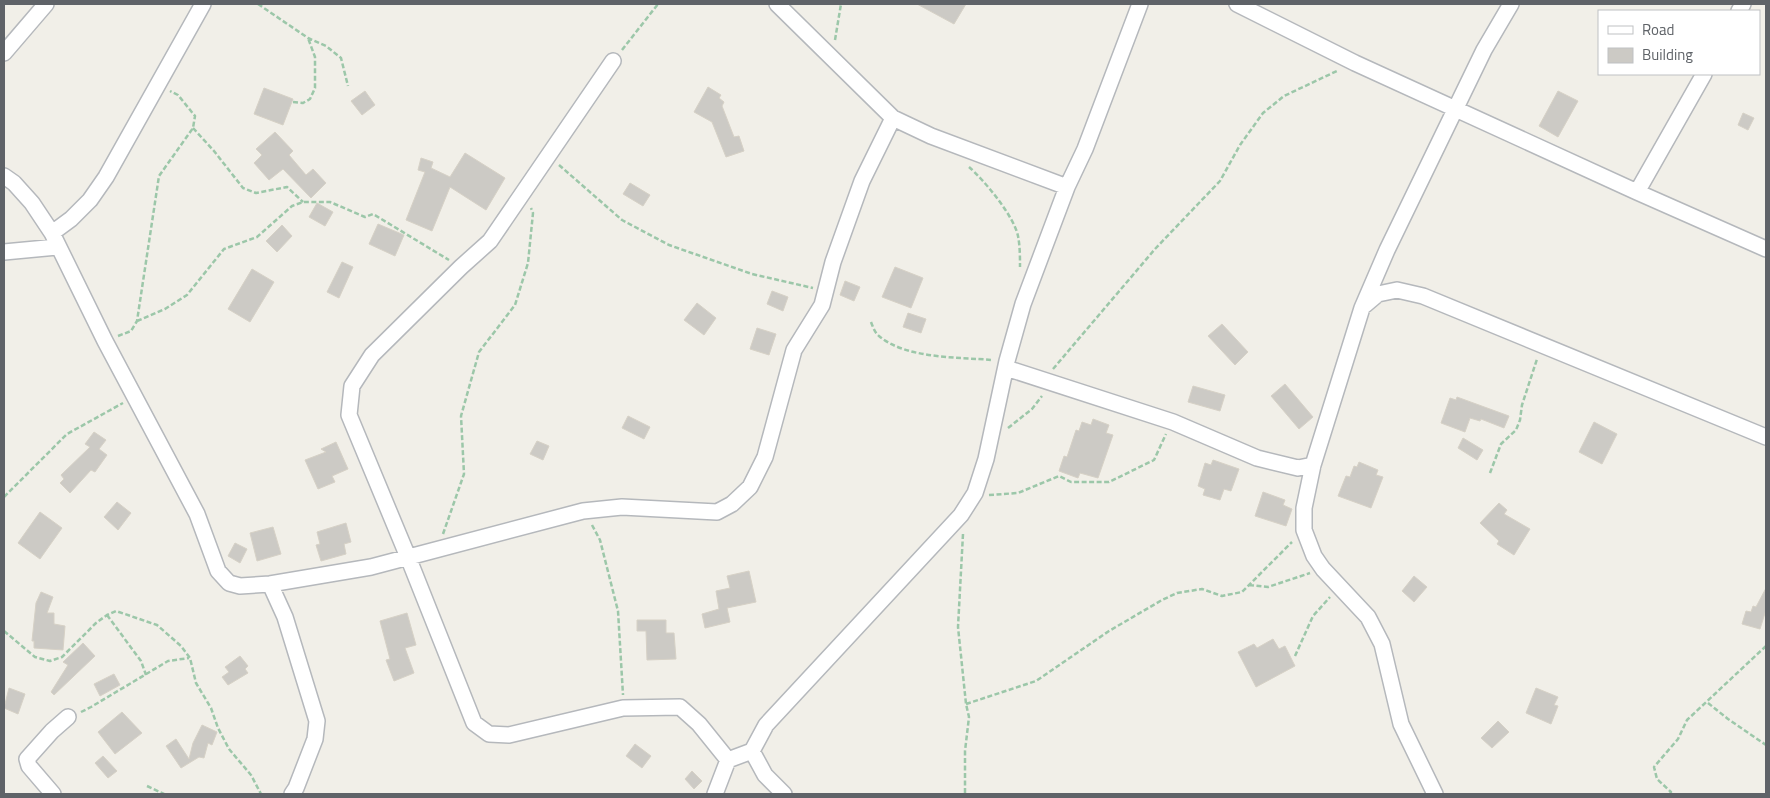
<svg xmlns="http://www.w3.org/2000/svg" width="1770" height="798" viewBox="0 0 1770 798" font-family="'Titillium Web',sans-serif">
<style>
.building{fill:#cccac5;stroke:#d6d1c6}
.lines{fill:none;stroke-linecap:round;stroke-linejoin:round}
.minor-casing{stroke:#b5b8bc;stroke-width:18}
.path{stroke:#9cc7a9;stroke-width:2.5;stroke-dasharray:5 2.5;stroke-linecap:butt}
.minor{stroke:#fff;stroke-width:15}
</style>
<rect width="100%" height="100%" fill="#f1efe8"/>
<path class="building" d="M917 4H966L954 24Z
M708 87 721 95 719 98 724 102 722 106 734 137 739 136 744 151 726 157 712 122 694 112Z
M264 88 293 99 283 125 254 114Z
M365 91 375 105 362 115 351 101Z
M1558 91 1578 101 1558 137 1539 126Z
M1743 113 1754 118 1748 130 1738 125Z
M275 132 293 151 289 155 306 175 313 169 326 183 311 198 283 169 269 180 254 163 262 155 256 149Z
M465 153 505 178 486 210 450 187 432 231 406 220 425 172 418 170 421 158 433 162 431 168 450 177Z
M630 183 650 195 643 206 623 194Z
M317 203 333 212 325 226 309 217Z
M378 224 404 235 395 256 369 244Z
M282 225 292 236 277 252 266 241Z
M342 262 353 267 339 298 327 292Z
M895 267 923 278 911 308 882 297Z
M252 269 274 282 250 322 228 309Z
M845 281 860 287 854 301 840 295Z
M772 291 788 297 783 311 767 304Z
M697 303 716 318 704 335 684 320Z
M908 313 926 319 921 333 903 327Z
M1222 324 1248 352 1235 365 1208 336Z
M757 328 776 334 769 355 750 349Z
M1285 384 1313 417 1299 429 1271 396Z
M1193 386 1225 395 1220 411 1188 402Z
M1457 397 1509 416 1504 428 1481 419 1480 421 1470 418 1465 432 1441 423 1450 398 1456 400Z
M628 416 650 427 644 439 622 428Z
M1093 419 1109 425 1106 433 1113 435 1098 478 1080 473 1078 478 1059 471 1064 456 1067 457 1076 430 1079 431 1082 422 1091 425Z
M1594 422 1617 434 1602 464 1579 452Z
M94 432 106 440 99 449 107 455 95 472 91 470 70 493 60 483 64 479 61 475 90 447 85 444Z
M1463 438 1483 450 1477 460 1458 448Z
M537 441 549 446 543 460 530 454Z
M336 442 348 469 332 476 335 482 318 489 305 460 326 452 321 449Z
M1213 460 1239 469 1231 491 1224 489 1220 500 1203 495 1205 489 1198 486 1205 463 1211 465Z
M1359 462 1378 470 1376 475 1383 477 1371 508 1338 496 1346 476 1350 477 1354 466 1357 467Z
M1263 492 1285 500 1283 505 1292 509 1286 526 1255 516Z
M117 502 131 513 118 530 104 517Z
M1499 503 1507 510 1504 514 1530 529 1514 555 1497 544 1499 541 1480 523Z
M40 512 62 528 40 559 18 543Z
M346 523 351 542 344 544 346 554 321 561 316 545 320 544 317 532Z
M273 527 281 554 257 561 250 533Z
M235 543 247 549 240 563 228 556Z
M749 571 756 602 727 608 730 622 705 628 702 614 719 609 716 591 730 588 727 576Z
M1414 576 1427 587 1414 602 1402 591Z
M1766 588V610L1760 629 1742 624 1746 611 1751 612 1753 606 1756 607Z
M41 592 53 597 47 613H54V624L65 626 63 650 34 648V641H32L36 603Z
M407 613 416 645 405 648 414 673 394 681 386 660 390 659 380 621Z
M637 620H666V633H674L676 659 647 660 646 631H637Z
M1273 639 1279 649 1285 646 1295 666 1256 687 1238 652 1254 644 1257 648Z
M83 643 95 656 54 695 51 692 68 665 63 662Z
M240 656 248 666 245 669 248 673 228 685 222 677 229 672 225 667Z
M114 674 120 685 100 696 94 684Z
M9 688 25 694 18 714 4 708Z
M1536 688 1558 697 1554 705 1558 706 1551 724 1526 713Z
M122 712 142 733 115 754 98 732Z
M1498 721 1509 732 1492 748 1481 738Z
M202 725 217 732 212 745 208 743 204 758 199 757 181 768 166 746 176 739 189 759 193 743Z
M635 744 651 756 642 768 626 756Z
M103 756 117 771 108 778 95 763Z
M692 771 702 781 694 789 685 779Z"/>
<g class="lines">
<g class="minor-casing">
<path id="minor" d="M777 4 893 118 931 136 1067 187
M1237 4 1355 63 1637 192 1766 249
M1739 11 1743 4
M4 53 46 4
M613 61 490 241 461 267 372 355 352 386 349 415 408 557 474 723 489 734 509 735 623 708 680 707 699 724 728 760
M4 176 14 183 32 203 52 233 105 341 197 514 218 571 229 583 240 586 270 584 371 567 583 511 622 507 717 512 732 504 750 487 765 457 794 350 822 305 833 262 862 181 893 118
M1637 192 1704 74
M52 233 71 219 90 200 106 177 203 4
M4 252 57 247
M1365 305 1378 294 1397 290 1423 296 1766 437
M1006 368 1173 422 1257 458 1298 468 1313 465
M270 584 285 617 317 721 315 739 296 788 292 794
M53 794 29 766 27 759 52 731 68 717
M715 794 728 760 752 751
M784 794 765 775 752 751 766 725 961 515 975 493 986 459 1007 361 1023 304 1067 187 1085 149 1140 4
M1435 794 1401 724 1382 644 1368 617 1323 569 1314 556 1304 530V508L1313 465 1362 308 1387 250 1484 50 1511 4"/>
</g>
<path class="path" d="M258 4 308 38 326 46 341 58 348 86
M835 40 841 4
M622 50 658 4
M293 102 303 103 310 99 315 88V57L308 38
M193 128 214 151 243 188 256 193 287 187 303 202
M559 165 622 220 669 245 752 274 813 288
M969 167C984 180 1014 216 1018 236 1020 246 1020 257 1020 267
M137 321 165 309 187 295 224 249 257 237 292 206 303 202H330L365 217 373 214 449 260
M871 322C873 327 875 333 879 336 906 359 958 357 992 360
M118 336 131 331 137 321 159 176 193 128 195 116 178 95 170 91
M1053 369 1155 249 1220 181 1240 145 1263 113 1284 96 1339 70
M1008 428 1032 409 1042 396
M1490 473 1501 444 1516 430 1520 420 1522 405 1537 359
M989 495 1018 493 1059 476 1071 482H1109L1154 460 1166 434
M4 497 67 434 123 403
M592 525 600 540 618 611 623 695
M443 534 464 474 461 416 479 352 515 305 528 263 533 213 531 208
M963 534 958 627 966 704 969 717 965 751V794
M1249 585 1268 587 1310 573
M107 615 141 661 146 675
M4 631 35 657 50 661 62 657 96 623 107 615 116 611 157 625 181 646 190 658 196 683 211 708 218 728 229 749 251 775 261 794
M1295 656 1313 616 1330 597
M1708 703 1728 719 1766 745
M966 704 1036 681 1109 631 1162 600 1177 593 1202 589 1222 596 1242 592 1292 542
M81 712 91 707 168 661 189 658
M147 786 164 794
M1670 794 1671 792 1657 779 1654 767 1678 739 1687 720 1766 646"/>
<use href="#minor" class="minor"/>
</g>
<rect width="1770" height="798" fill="none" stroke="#5f6368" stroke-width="10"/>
<rect x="1598" y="10" width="162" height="65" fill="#ffffff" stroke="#bfc1c3"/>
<rect x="1608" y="26" width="25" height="8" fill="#ffffff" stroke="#bfc1c3"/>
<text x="1642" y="35" font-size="15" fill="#5f6368">Road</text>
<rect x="1608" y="48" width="25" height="15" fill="#cccac5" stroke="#bfc1c3"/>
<text x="1642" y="60" font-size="15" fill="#5f6368">Building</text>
</svg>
